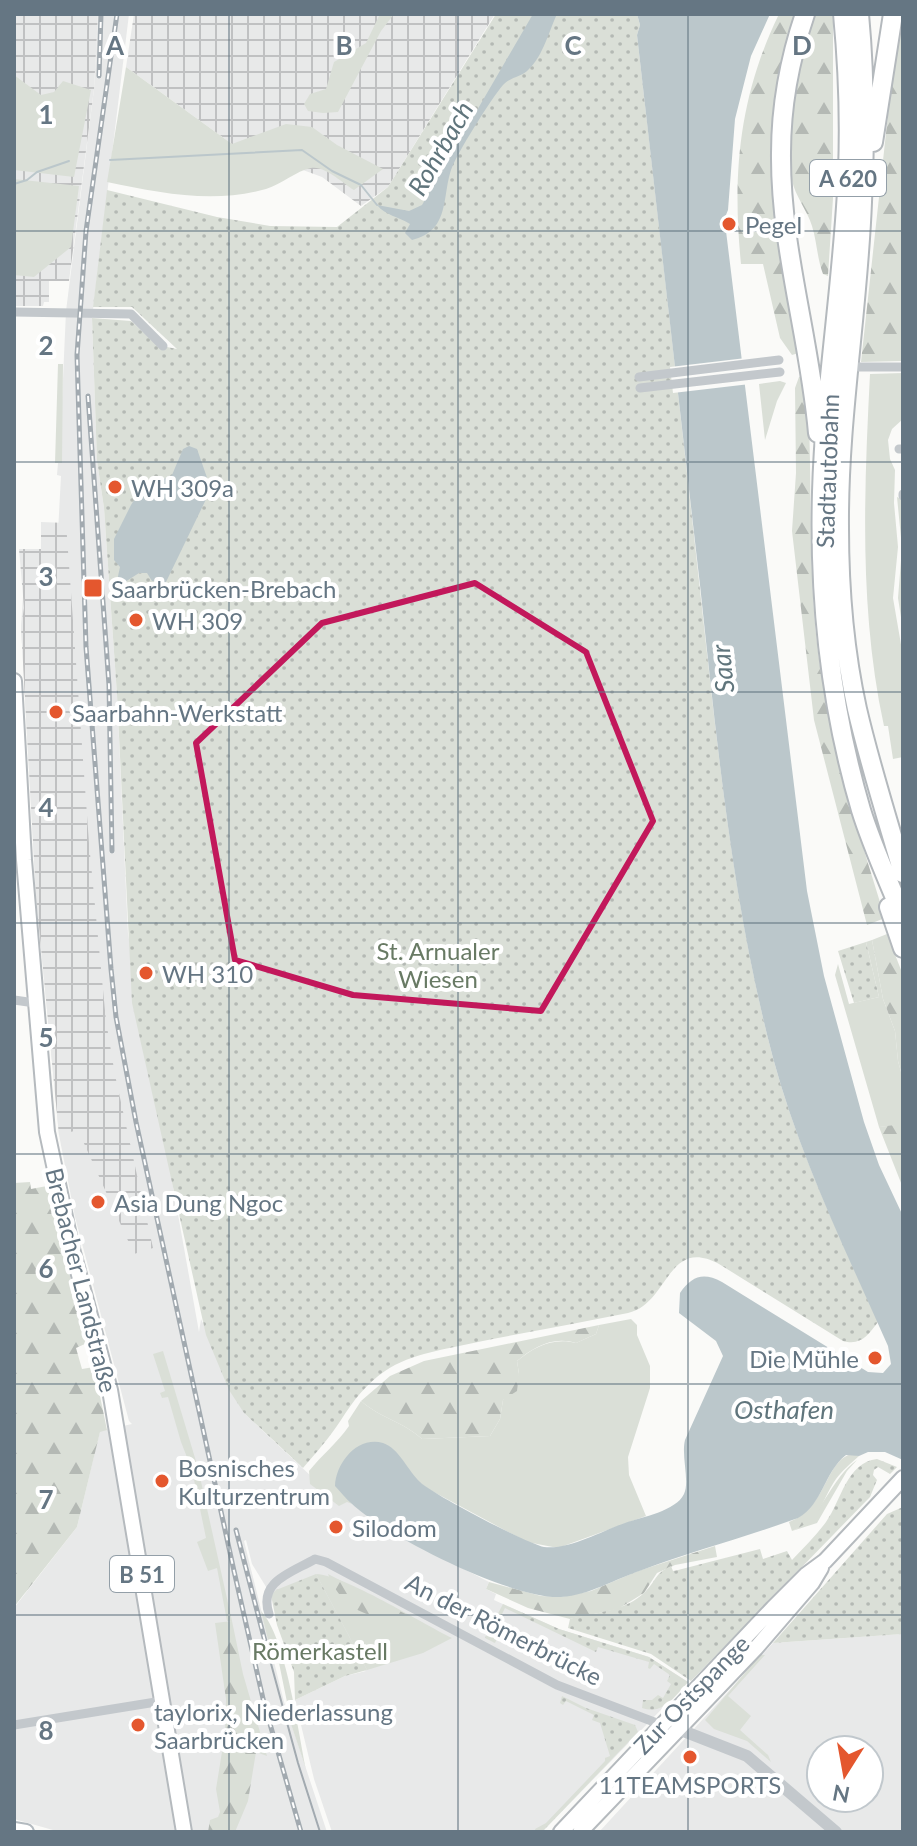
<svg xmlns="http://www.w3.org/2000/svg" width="917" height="1846" viewBox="0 0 917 1846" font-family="Lato,sans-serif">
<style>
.built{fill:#e8e9e9;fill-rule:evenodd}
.industrial{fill:url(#industrial-grid)}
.grass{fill:#dadfd7}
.forest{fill:url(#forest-firs)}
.park{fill:url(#park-dots)}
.water{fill:#bbc7cb}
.pier{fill:#fafaf8}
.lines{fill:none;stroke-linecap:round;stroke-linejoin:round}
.stream{stroke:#bbc7cb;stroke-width:2}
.secondary-casing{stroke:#b3babf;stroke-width:18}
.primary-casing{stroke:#b5babe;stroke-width:18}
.motorway-casing{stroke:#b4b9bd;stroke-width:22}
.minor{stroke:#c3c8cc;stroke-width:9}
.tertiary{stroke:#c3c8cc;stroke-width:12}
.secondary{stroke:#fff;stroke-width:14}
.primary{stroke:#fff;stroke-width:14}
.motorway{stroke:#fff;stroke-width:18}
.tram{stroke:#a2aab0;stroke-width:2}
.rail-casing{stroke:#a2aab0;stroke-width:5}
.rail{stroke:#fff;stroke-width:2;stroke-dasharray:6;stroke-linecap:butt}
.marked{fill:none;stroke:#c2185b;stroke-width:6;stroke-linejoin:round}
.grid{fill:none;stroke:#657683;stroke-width:2;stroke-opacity:0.55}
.poi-dot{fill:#e4572e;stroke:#fff;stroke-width:3}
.labels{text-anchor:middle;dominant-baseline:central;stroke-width:8;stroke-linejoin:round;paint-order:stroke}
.shield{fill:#fff;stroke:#939fa8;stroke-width:2}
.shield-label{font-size:22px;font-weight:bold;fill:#657683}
.poi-label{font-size:24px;fill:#657683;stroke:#fff;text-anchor:start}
.street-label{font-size:24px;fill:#657683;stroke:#fff}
.park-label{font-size:24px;fill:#687a64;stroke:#fff}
.water-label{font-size:26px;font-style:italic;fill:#60757c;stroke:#fff}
.grid-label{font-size:26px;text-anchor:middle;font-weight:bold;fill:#657683;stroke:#fff;stroke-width:8;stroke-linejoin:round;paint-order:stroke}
</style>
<defs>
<pattern id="industrial-grid" width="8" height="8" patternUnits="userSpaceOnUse" patternTransform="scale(2)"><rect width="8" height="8" fill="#e8e9e9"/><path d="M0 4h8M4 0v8" fill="none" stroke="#c0c1c2"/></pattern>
<pattern id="forest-firs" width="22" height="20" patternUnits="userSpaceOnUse" patternTransform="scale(2)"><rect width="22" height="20" fill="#dadfd7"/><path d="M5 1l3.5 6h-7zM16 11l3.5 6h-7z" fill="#b4b9b4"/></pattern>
<pattern id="park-dots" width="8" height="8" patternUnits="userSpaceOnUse" patternTransform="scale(2)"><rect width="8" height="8" fill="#dadfd7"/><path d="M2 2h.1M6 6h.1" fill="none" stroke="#b4b9b4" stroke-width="1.8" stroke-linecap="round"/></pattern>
</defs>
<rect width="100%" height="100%" fill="#fafaf8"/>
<path class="built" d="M98 14H129L92 318 97 461 104 508 117 695 128 934 199 1332 201 1319 244 1413 312 1477 335 1486 352 1504 393 1532 489 1582 486 1589 496 1594 494 1600 559 1629 649 1657 688 1682 542 1832H332L314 1779 295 1700 345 1676 366 1671 271 1595 252 1564 246 1540 244 1541 284 1702 327 1832H60L14 1819V1608L77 1527 100 1431 132 1424 129 1421 75 1217 59 1135 36 895 21 627 23 596 57 551 61 476 57 475 58 463 62 462 61 424 66 311 94 89Z
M903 1634V1832H599L773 1643ZM821 1750H869V1798H821Z"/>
<path class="industrial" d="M14 14H98L94 89 69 281H49V302H44L43 306H14Z
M134 14H495L388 187 361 206 322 177 232 144 126 67Z
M41 522 66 523 89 843 106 1021 115 1075 153 1248 134 1254 78 1130 59 1135 36 895 21 627 24 608 19 549H41Z"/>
<path class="grass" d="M380 14H394L381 31 338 112 323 113 308 111 304 104 310 94 326 89 334 62 366 43Z
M126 67 232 144 286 124 312 127 337 145 383 169 354 190C344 184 324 165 311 168 296 171 282 184 266 189 212 204 161 193 107 182Z
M14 75 41 95 54 92 63 81 91 90 74 177 14 170Z
M14 179 79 186 71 247 34 277 14 275Z
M58 364H63L62 463H55Z
M903 373V419L892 429 888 440 890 459 895 470 894 503 898 547 893 598 903 656V757L893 759 888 726H884C859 610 864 492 870 374Z
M780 381 786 383 777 401 765 440 759 384Z
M872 940 883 999 895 1031 898 1061 903 1079V1125L879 1127 835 975 838 964 849 1004 879 997 866 942Z
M631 1319 637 1325V1335L650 1366V1388L628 1457 629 1475 646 1516 558 1548 527 1542 430 1490 419 1482 336 1486 352 1504 347 1502 339 1506 310 1484 309 1471C322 1455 337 1443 349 1426L348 1421 361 1401C380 1418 404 1422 422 1439L490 1436 500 1419 503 1400 519 1374 517 1361C534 1347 553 1337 576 1343L596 1334 599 1325Z
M163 1351 198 1468 232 1621H227L217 1568 208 1571 197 1542 206 1538 192 1470 181 1442 168 1397 162 1398 160 1393 165 1391 153 1354Z
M857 1460 847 1471 817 1523 792 1531C823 1518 829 1480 857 1460Z
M316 1574C345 1575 421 1623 452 1638L423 1653 367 1670Z
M261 1611C286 1637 298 1731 306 1769L286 1709 288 1707 279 1663 273 1660Z
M760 1655H765L728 1696 751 1716 740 1730 768 1755 771 1762 747 1741 714 1729 705 1720Z"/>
<path class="forest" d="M779 14H801L778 110 802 352 792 355 780 338 763 264H741C732 175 739 96 779 14Z
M812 14H832L833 22V198L828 276 823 274C817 258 817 242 812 226 807 210 795 196 792 180 784 126 797 65 812 14Z
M899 14H903V361L861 362Z
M806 374C813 453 808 532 814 611 821 716 854 818 885 918L867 925 814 720 792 531 796 473 795 388 799 377Z
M897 497 903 500V630L898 598 902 548Z
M887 934 903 975V1079L898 1061 895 1031 883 999 872 940Z
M903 1124V1188L879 1127Z
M30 1182 31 1189 47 1186 87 1343 76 1348 82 1369 94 1367 107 1430 100 1432 77 1527 14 1607V1183Z
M599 1325 596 1334 576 1343C553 1336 534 1347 517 1361L519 1374 517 1391 503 1400 500 1419 490 1436 422 1439C404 1422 380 1418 361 1401L390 1376 424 1361Z
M852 1454 859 1456C851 1463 842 1471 836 1479 820 1503 822 1518 792 1531L789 1522C827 1508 825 1460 852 1454Z
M715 1546 717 1557 675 1565 657 1573 644 1593 618 1609 570 1619 528 1608 486 1589 489 1582 541 1596 561 1597 591 1591 638 1571Z
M328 1574 417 1620H396L386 1615C360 1620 336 1597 328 1574Z
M232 1621 243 1674 267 1756 256 1752 248 1801 235 1832H208L210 1820 218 1817 220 1812 216 1789 225 1733 226 1699 215 1623Z"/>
<path class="park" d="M496 14H637L640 25 637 35C658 217 679 399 699 581 717 741 732 902 773 1058 798 1150 839 1235 878 1322 868 1335 861 1346 843 1341L719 1264C667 1236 669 1304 628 1313 578 1323 528 1332 478 1342 447 1349 412 1353 385 1371 366 1384 353 1401 341 1420 330 1437 316 1453 303 1468L244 1413 229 1390 206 1335 132 1003 117 695 104 508 97 461 92 318 131 321 157 345 177 349 132 307H93L107 190 217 217 270 226 337 227 388 187Z
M866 942 879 997 854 1003 838 951Z
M877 1459 897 1467 890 1474 878 1467 874 1470 873 1475 877 1480 870 1497 691 1681 651 1654 568 1628 570 1619 573 1618C598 1612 626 1611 645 1592 657 1580 654 1574 671 1566L673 1571 678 1570 760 1549 763 1559 787 1551 792 1560C803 1548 816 1536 826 1522 841 1501 847 1462 877 1459Z
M903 1507V1634L773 1643 887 1514Z
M316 1574 367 1670 345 1676 295 1700 294 1672 277 1625 271 1595 276 1590Z
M503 1604 559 1629 649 1657 688 1682C674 1697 664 1715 642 1708L643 1700H652L658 1695 663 1698 671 1684 667 1681 670 1675 654 1664 650 1669 648 1668 649 1662 598 1647 596 1652 505 1608 493 1632 498 1636 495 1643 485 1638Z
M562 1696 586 1708 635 1725 638 1732 542 1832H536L535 1829 546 1823 605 1761V1758L610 1756 600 1723 592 1720 594 1715 566 1701 563 1705 560 1703Z"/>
<path class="water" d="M533 14H557C549 31 543 56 529 69 522 77 510 77 503 85 491 99 457 153 451 170 442 197 450 231 412 240L405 233 410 224C399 217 385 215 377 205L409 211 422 205Z
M637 14H770L751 56 735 119 728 210 721 227 726 231 807 891 824 976 864 1122 879 1165 903 1216V1460L885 1452H868L859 1456 846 1455C824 1472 823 1504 798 1518 746 1537 693 1551 642 1570 615 1579 590 1595 561 1597 513 1600 388 1537 352 1504 346 1499 341 1492 335 1486 336 1463 357 1436 383 1443 399 1448 408 1471 420 1482 432 1494 528 1544 544 1547 570 1550 601 1531 625 1523 642 1517 676 1511 684 1494 690 1481 681 1456 685 1440L723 1356 716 1341 679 1313 680 1293C692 1276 703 1272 722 1282L868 1372 883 1373 891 1364 888 1346C846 1251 800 1158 773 1058 732 903 717 743 700 585 679 402 658 219 637 35L640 25Z
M189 446 197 449 211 489 166 582 152 581 147 573H139L125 582 117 581 120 567 114 560V539L131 505 140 491 172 475 183 449Z"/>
<path class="pier" d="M746 358 750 384 673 393 670 367Z"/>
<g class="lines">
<path class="stream" d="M110 160 302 150 332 171 361 185 377 205
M14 184 27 180 37 172 69 161"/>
<g class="secondary-casing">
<path id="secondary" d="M14 1830 26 1832"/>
</g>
<g class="primary-casing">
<path id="primary" d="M14 681 24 860 47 1132 71 1245 110 1390 184 1832
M561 1832 773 1608 806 1575 825 1561 903 1478
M580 1832 756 1648 812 1583 821 1568"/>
</g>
<g class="motorway-casing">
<path id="motorway" d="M805 14C790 58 781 106 781 153 780 247 810 339 818 433
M843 14C848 66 850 119 848 171 844 278 825 385 822 492 819 598 831 708 861 810 872 846 889 882 903 917
M859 14C865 77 865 139 862 202 858 311 838 419 839 528 839 589 844 650 857 709 870 765 887 818 903 873
M873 142 893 14
M889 907 903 948"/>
</g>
<path class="minor" d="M14 312 131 314 163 346
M856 367H903
M639 377 779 360
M640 388 780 372
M899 449H903
M903 494V496
M14 1000 35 1003
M269 1614C258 1581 291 1573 315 1559L326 1562 557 1685 662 1725
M14 1725 162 1701"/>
<path class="tertiary" d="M673 1727 747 1756 836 1832"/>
<use href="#secondary" class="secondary"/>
<use href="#primary" class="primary"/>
<use href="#motorway" class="motorway"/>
<path class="tram" d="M267 1649 298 1763 320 1832"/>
<g class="rail-casing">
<path id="rail" d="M117 14 86 231 77 355 86 647 111 969 116 1017 136 1122 234 1571 264 1703 301 1832
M99 76 101 14
M88 396 109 685 112 851
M236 1530 267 1649"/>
</g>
<use href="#rail" class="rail"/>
</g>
<path class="marked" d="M475 583 586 652 653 821 541 1011 353 995 235 960 196 743 322 623Z"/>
<path class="grid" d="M229 14V1832M458 14V1832M688 14V1832M14 231H903M14 462H903M14 692H903M14 923H903M14 1154H903M14 1384H903M14 1615H903"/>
<g class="poi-dot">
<circle cx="729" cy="224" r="8"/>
<circle cx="115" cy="487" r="8"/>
<rect x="83" y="578" width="20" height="20" rx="4"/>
<circle cx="136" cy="620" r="8"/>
<circle cx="56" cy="712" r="8"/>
<circle cx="146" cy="973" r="8"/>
<circle cx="98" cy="1202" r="8"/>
<circle cx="875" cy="1358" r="8"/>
<circle cx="162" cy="1481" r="8"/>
<circle cx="336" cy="1527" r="8"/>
<circle cx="138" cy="1725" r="8"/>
<circle cx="690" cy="1757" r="8"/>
</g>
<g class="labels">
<g class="shield">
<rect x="810" y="160" width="76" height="36" rx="6"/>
<rect x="110" y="1556" width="64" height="36" rx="6"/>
</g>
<g class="shield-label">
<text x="848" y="178">A 620</text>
<text x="142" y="1574">B 51</text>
</g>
<g class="poi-label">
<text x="745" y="224">Pegel</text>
<text x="131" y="487">WH 309a</text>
<text x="111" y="588">Saarbrücken-Brebach</text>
<text x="152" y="620">WH 309</text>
<text x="72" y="712">Saarbahn-Werkstatt</text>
<text x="162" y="973">WH 310</text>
<text x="114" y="1202">Asia Dung Ngoc</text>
<text x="859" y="1358" text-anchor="end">Die Mühle</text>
<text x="178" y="1467">Bosnisches<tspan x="178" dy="28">Kulturzentrum</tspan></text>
<text x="352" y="1527">Silodom</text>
<text x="154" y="1711">taylorix, Niederlassung<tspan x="154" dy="28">Saarbrücken</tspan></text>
<text x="690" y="1784" text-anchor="middle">11TEAMSPORTS</text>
</g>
<g class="street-label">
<text transform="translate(827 471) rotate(-88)">Stadtautobahn</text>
<text transform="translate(82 1280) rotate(76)">Brebacher Landstraße</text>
<text transform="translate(504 1629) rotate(27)">An der Römerbrücke</text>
<text transform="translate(691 1694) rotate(-46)">Zur Ostspange</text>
</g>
<g class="park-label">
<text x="438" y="950">St. Arnualer<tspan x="438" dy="28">Wiesen</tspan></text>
<text x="320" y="1650">Römerkastell</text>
</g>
<g class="water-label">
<text transform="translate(440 148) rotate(-60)">Rohrbach</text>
<text transform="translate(722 669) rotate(-96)">Saar</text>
<text x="784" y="1409">Osthafen</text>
</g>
</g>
<g class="grid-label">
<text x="115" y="55">A</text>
<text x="344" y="55">B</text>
<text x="573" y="55">C</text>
<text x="802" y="55">D</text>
<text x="46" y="124">1</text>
<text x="46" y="355">2</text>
<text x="46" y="586">3</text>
<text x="46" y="817">4</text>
<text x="46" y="1047">5</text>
<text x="46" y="1278">6</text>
<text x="46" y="1509">7</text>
<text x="46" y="1740">8</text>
</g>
<rect width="917" height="1846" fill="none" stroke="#657683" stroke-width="32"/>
<g transform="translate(845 1774) rotate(191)"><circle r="38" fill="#ffffff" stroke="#c1c8cd" stroke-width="2"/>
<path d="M0-6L14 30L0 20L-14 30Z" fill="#e4572e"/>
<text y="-12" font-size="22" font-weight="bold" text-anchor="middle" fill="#657683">N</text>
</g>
</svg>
